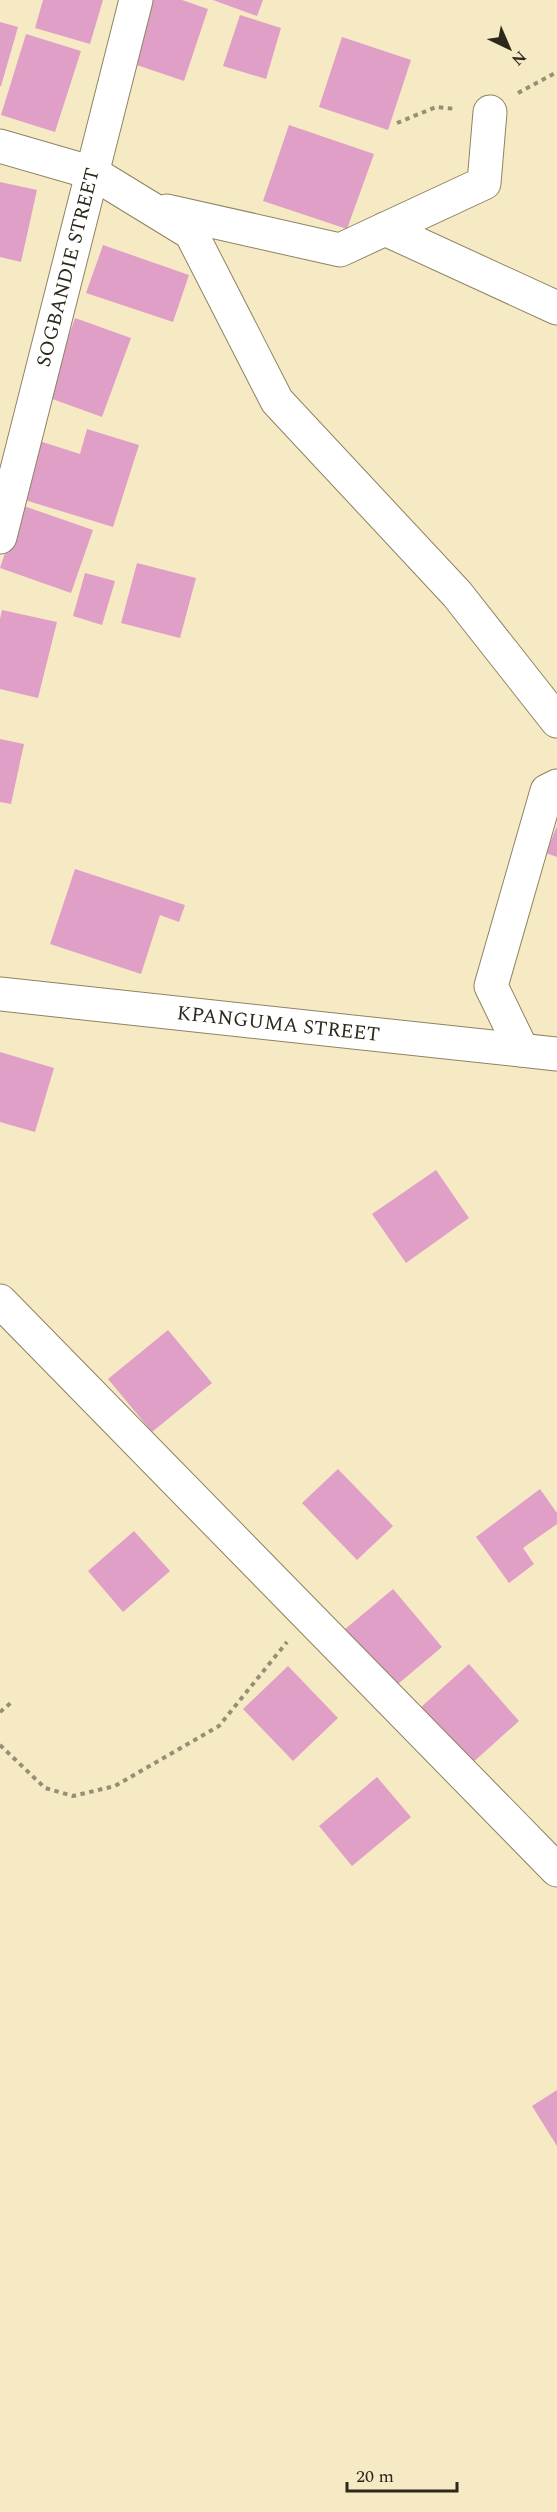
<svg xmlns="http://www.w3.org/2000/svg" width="557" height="2512" viewBox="0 0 557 2512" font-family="Spectral,serif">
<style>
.building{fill:#e09fc7}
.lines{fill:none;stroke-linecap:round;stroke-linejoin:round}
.minor-casing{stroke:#8e8361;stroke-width:35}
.path{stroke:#978f75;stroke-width:4;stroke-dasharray:4.5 4.5;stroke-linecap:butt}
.minor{stroke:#fff;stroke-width:33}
.labels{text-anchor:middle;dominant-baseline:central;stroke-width:4.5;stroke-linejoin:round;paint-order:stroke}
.street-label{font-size:20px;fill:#2c281a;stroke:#f6eac5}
</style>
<rect width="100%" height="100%" fill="#f6eac5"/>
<path class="building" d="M43 0H103L90 44 35 28Z
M145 0H182L208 9 184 81 125 61Z
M213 0H263L257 16Z
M240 15 281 28 266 79 223 66Z
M0 22 18 27 1 86H0Z
M26 34 81 51 55 132 1 115Z
M342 37 411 60 388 130 319 107Z
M289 125 374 154 347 229 263 201Z
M0 182 37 190 21 262 0 257Z
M103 245 189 275 173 322 86 293Z
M75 318 131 338 102 417 47 397Z
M87 429 139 445 113 527 15 497 33 439 80 454Z
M21 505 93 530 71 593 0 568Z
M137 563 196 578 180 638 121 623Z
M85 573 115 581 102 625 73 616Z
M2 610 57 622 38 698 0 689V619Z
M0 739 24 744 11 804 0 802Z
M557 826V857L546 853Z
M75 869 185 905 179 922 160 915 141 974 50 944Z
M0 1052 54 1068 35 1132 0 1122Z
M436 1170 469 1218 406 1263 372 1214Z
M168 1330 212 1383 152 1432 108 1379Z
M338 1469 393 1526 357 1560 302 1503Z
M540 1489 557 1513V1524L523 1548 534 1564 509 1583 476 1537Z
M134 1531 170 1571 123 1612 88 1571Z
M393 1589 442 1647 392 1689 344 1630Z
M469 1664 519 1721 470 1765 420 1708Z
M288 1666 338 1718 293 1761 243 1709Z
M377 1777 411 1817 352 1866 319 1826Z
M557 2090V2146L532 2106Z"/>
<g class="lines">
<g class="minor-casing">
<g id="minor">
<path d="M0 146 93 173 191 233 277 401 457 594 557 721"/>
<path d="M167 211 340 250 484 183 490 112"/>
<path d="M385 229 557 308"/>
<path id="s1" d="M0 537 136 0"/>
<path id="s2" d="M0 994 557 1054"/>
<path d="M522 1050 491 986 547 791 557 786"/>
<path d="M0 1301 557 1870"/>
</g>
</g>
<path class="path" d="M518 93 557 72
M397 123 436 107 456 109
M0 1712 13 1701
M0 1745 45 1788 73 1796 115 1786 219 1726 287 1642"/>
<use href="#minor" class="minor"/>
</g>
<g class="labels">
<g class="street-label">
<text stroke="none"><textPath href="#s1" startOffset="278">SOGBANDIE STREET</textPath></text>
<text stroke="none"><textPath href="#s2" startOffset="280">KPANGUMA STREET</textPath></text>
</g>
</g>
<g transform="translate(509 48) rotate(136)" stroke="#f6eac5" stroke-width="4.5" paint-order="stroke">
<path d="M0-4.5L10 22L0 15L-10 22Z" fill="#2c281a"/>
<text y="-9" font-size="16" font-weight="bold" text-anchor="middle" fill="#2c281a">N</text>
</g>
<path d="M347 2482v9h110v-9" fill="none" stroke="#2c281a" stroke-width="3"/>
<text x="356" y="2482" font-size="18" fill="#2c281a" stroke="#f6eac5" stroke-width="4.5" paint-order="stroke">20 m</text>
</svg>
